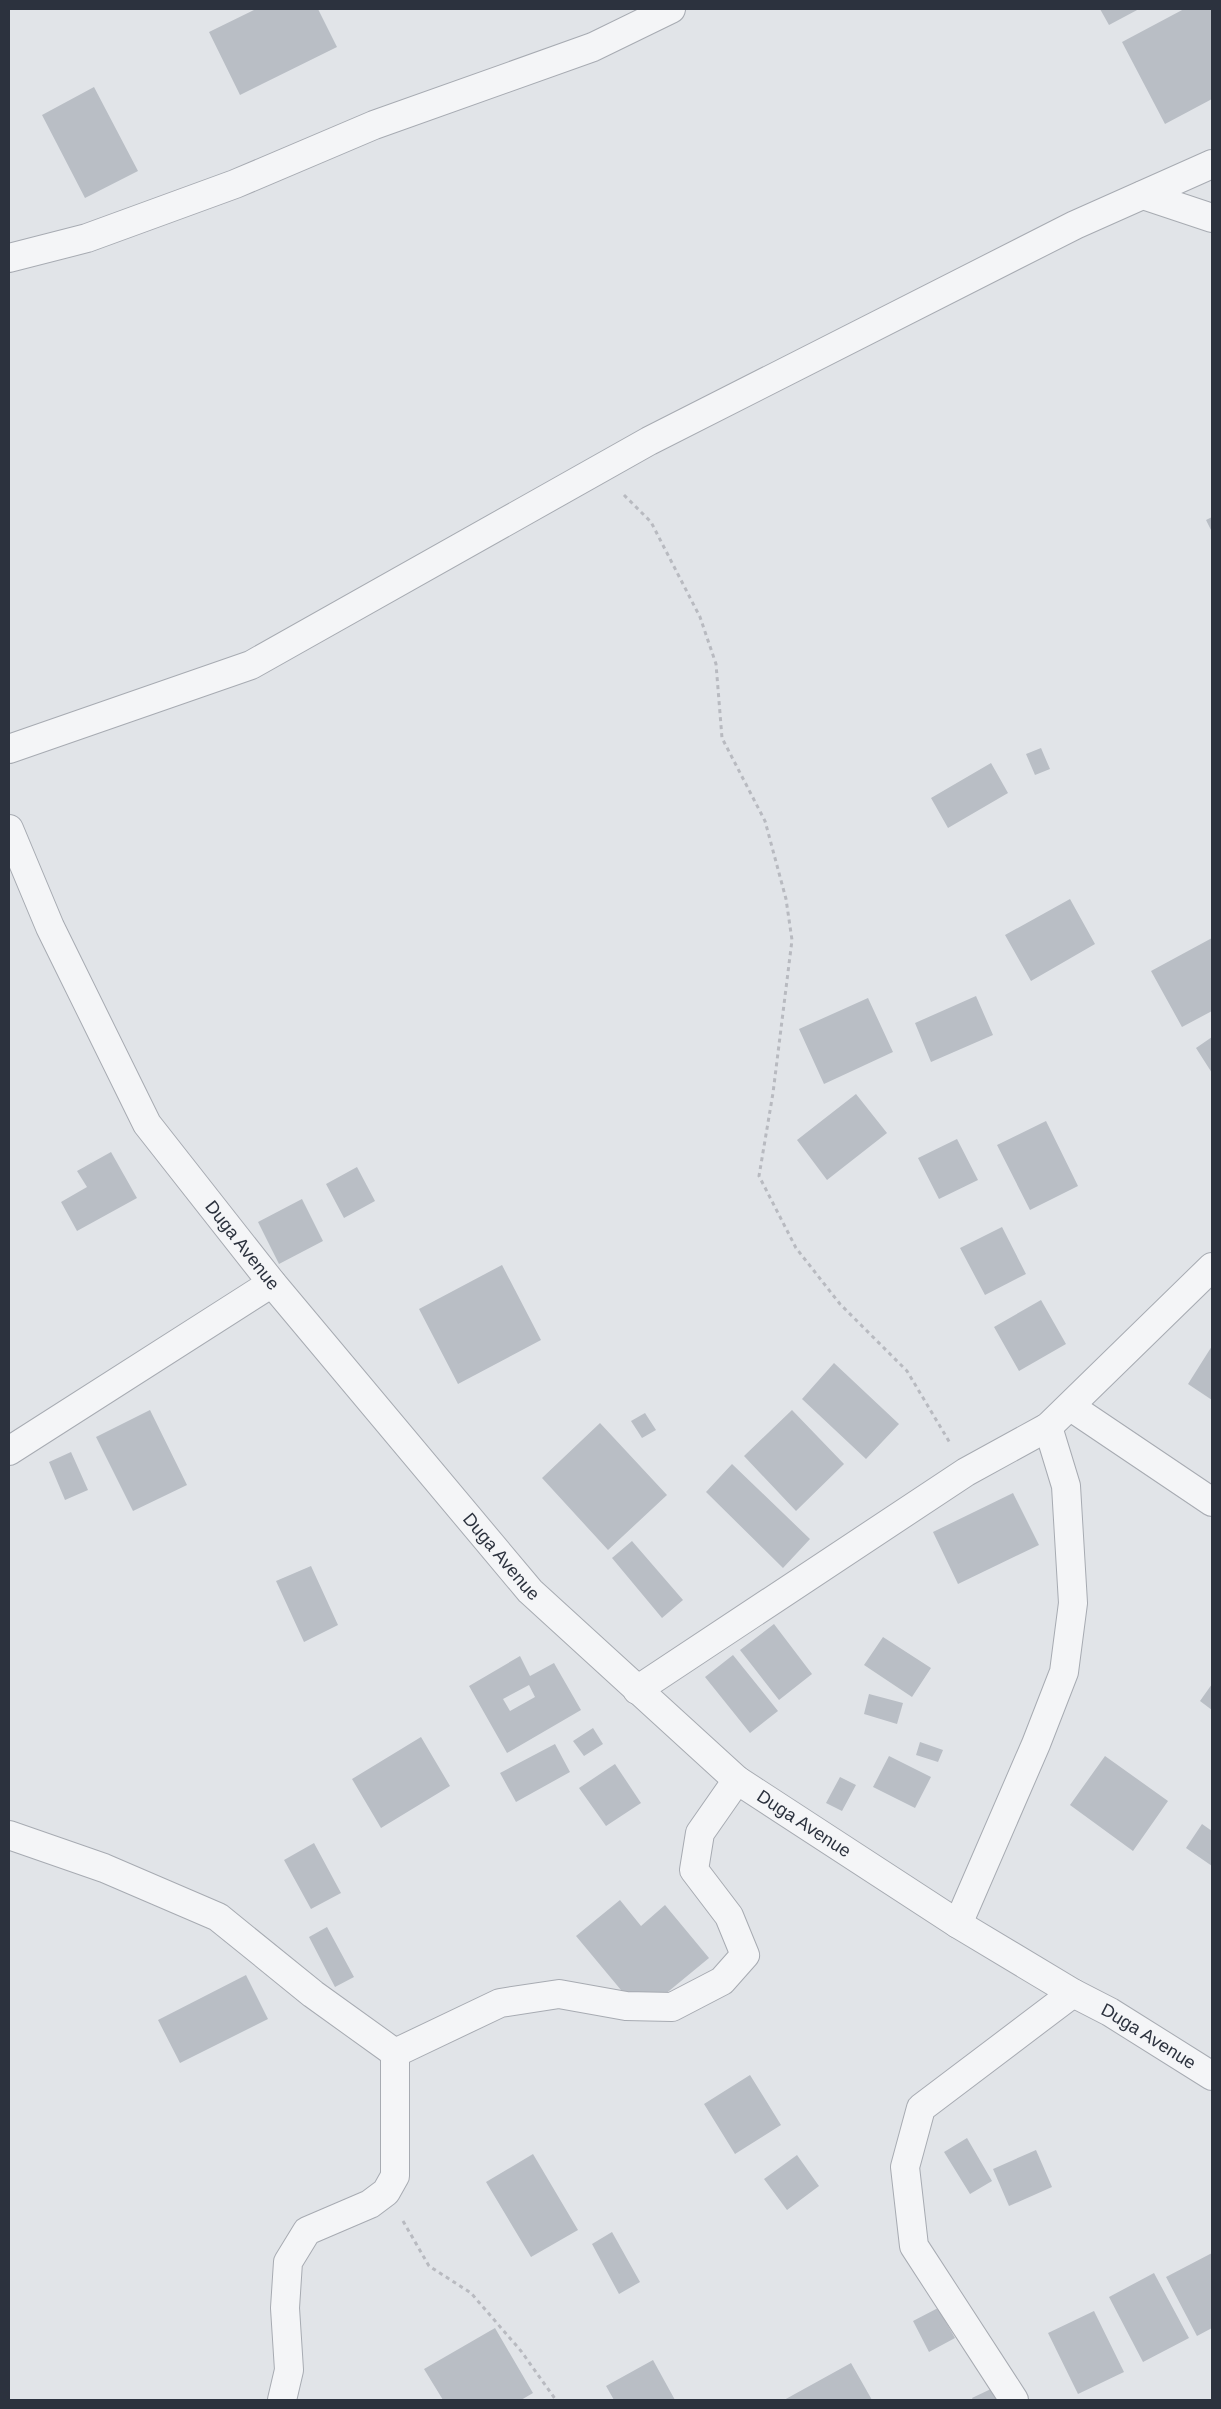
<svg xmlns="http://www.w3.org/2000/svg" width="1221" height="2409" viewBox="0 0 1221 2409" font-family="Arial,sans-serif">
<style>
.building{fill:#b9bec5;fill-rule:evenodd}
.lines{fill:none;stroke-linecap:round;stroke-linejoin:round}
.minor-casing{stroke:#a7abb2;stroke-width:30}
.path{stroke:#b8bac0;stroke-width:3;stroke-dasharray:4 4;stroke-linecap:butt}
.minor{stroke:#f4f5f7;stroke-width:28}
.labels{text-anchor:middle;dominant-baseline:central;stroke-width:4;stroke-linejoin:round;paint-order:stroke}
.street-label{font-size:18px;fill:#2c323e;stroke:#f1f3f6}
</style>
<rect width="100%" height="100%" fill="#e1e4e8"/>
<path class="building" d="M256 9H318L337 47 240 95 209 32Z
M1100 9H1139L1109 25Z
M1184 9H1212V99L1165 124 1122 42Z
M94 87 138 171 85 198 42 115Z
M1212 517V532L1206 520Z
M1041 748 1050 769 1035 775 1026 754Z
M991 763 1008 793 948 828 931 798Z
M1070 899 1095 944 1031 981 1005 935Z
M1212 938V1011L1182 1027 1151 971Z
M976 996 993 1035 931 1062 915 1023Z
M868 998 893 1052 824 1084 799 1029Z
M1212 1037V1073L1196 1048Z
M856 1094 887 1133 827 1180 797 1140Z
M1046 1121 1078 1186 1030 1210 997 1145Z
M957 1139 978 1180 939 1199 918 1158Z
M111 1152 137 1198 77 1231 61 1202 87 1187 77 1171Z
M357 1167 375 1201 344 1218 326 1184Z
M302 1199 323 1241 279 1264 258 1222Z
M1002 1227 1026 1274 985 1295 960 1248Z
M502 1265 541 1340 458 1384 419 1309Z
M1041 1300 1066 1344 1019 1371 994 1327Z
M1212 1346V1400L1188 1384Z
M834 1363 899 1424 866 1459 802 1399Z
M150 1410 187 1485 133 1511 96 1437Z
M792 1410 844 1464 796 1511 744 1456Z
M645 1413 656 1430 642 1438 631 1421Z
M600 1423 667 1495 608 1550 542 1478Z
M71 1452 88 1490 65 1500 49 1462Z
M732 1464 810 1539 783 1568 706 1492Z
M1013 1493 1039 1545 958 1584 933 1532Z
M632 1541 683 1600 662 1618 612 1558Z
M311 1566 338 1625 304 1642 276 1581Z
M774 1624 812 1674 779 1700 740 1650Z
M883 1637 931 1668 912 1697 864 1665Z
M733 1655 778 1711 750 1733 705 1677Z
M520 1656 530 1676 554 1663 581 1710 507 1753 469 1686ZM529 1685 535 1697 510 1711 503 1699Z
M1212 1684V1710L1200 1701Z
M869 1694 903 1703 897 1724 864 1714Z
M593 1728 603 1744 584 1756 573 1741Z
M421 1737 450 1786 381 1828 352 1779Z
M920 1742 943 1750 938 1762 916 1755Z
M555 1744 570 1772 516 1802 500 1773Z
M889 1756 931 1777 915 1808 873 1787Z
M1105 1756 1168 1801 1133 1851 1070 1805Z
M615 1764 641 1803 606 1826 579 1788Z
M840 1777 856 1785 842 1811 826 1803Z
M1202 1824 1212 1831V1866L1186 1848Z
M314 1843 341 1893 311 1909 284 1860Z
M620 1900 641 1926 665 1905 709 1958 641 2014 576 1936Z
M327 1927 354 1977 335 1987 309 1937Z
M246 1975 268 2019 180 2063 158 2020Z
M750 2075 781 2125 735 2154 704 2104Z
M967 2138 992 2181 970 2194 944 2152Z
M1036 2150 1052 2187 1009 2206 993 2169Z
M533 2154 578 2230 531 2257 486 2182Z
M797 2155 819 2186 787 2210 764 2179Z
M612 2232 640 2282 619 2294 592 2244Z
M1212 2253V2328L1197 2336 1166 2277Z
M1154 2273 1189 2338 1143 2362 1109 2297Z
M938 2308 955 2338 929 2352 913 2321Z
M1094 2311 1124 2372 1078 2394 1048 2333Z
M495 2328 533 2393 521 2400H443L424 2369Z
M653 2360 675 2400H614L606 2386Z
M851 2363 872 2400H784Z
M993 2388 999 2400H973L972 2398Z"/>
<g class="lines">
<g class="minor-casing">
<g id="minor">
<path d="M1143 195 1212 218"/>
<path d="M9 258 87 238 235 184 374 125 593 47 671 9"/>
<path d="M9 749 251 665 649 441 1075 225 1212 164"/>
<path id="s1" d="M9 829 50 927 147 1124 272 1283 530 1591 737 1780 958 1924 1073 1993 1110 2012 1212 2076"/>
<path d="M1071 1407 1212 1502"/>
<path d="M9 1451 272 1283"/>
<path d="M637 1690 966 1472 1048 1427 1212 1267"/>
<path d="M9 1835 104 1868 218 1917 313 1994 395 2053"/>
<path d="M958 1924 1036 1744 1064 1672 1073 1603 1066 1486 1048 1427"/>
<path d="M282 2400 289 2370 285 2308 288 2262 307 2231 370 2204 386 2192 395 2176V2053L500 2003 559 1994 626 2006 672 2007 722 1981 745 1955 729 1916 694 1870 700 1833 737 1780"/>
<path d="M1014 2400 914 2246 905 2167 921 2108 1073 1993"/>
</g>
</g>
<path class="path" d="M624 495 651 522 700 617 716 664 722 738 765 821 786 899 792 940 773 1093 759 1176 796 1248 840 1304 907 1371 950 1443
M403 2221 429 2266 471 2293 521 2351 556 2400"/>
<use href="#minor" class="minor"/>
</g>
<g class="labels">
<g class="street-label">
<text stroke="none"><textPath href="#s1" startOffset="480">Duga Avenue</textPath></text>
<text stroke="none"><textPath href="#s1" startOffset="885">Duga Avenue</textPath></text>
<text stroke="none"><textPath href="#s1" startOffset="1290">Duga Avenue</textPath></text>
<text stroke="none"><textPath href="#s1" startOffset="1695">Duga Avenue</textPath></text>
</g>
</g>
<rect width="1221" height="2409" fill="none" stroke="#2c323e" stroke-width="20"/>
</svg>
